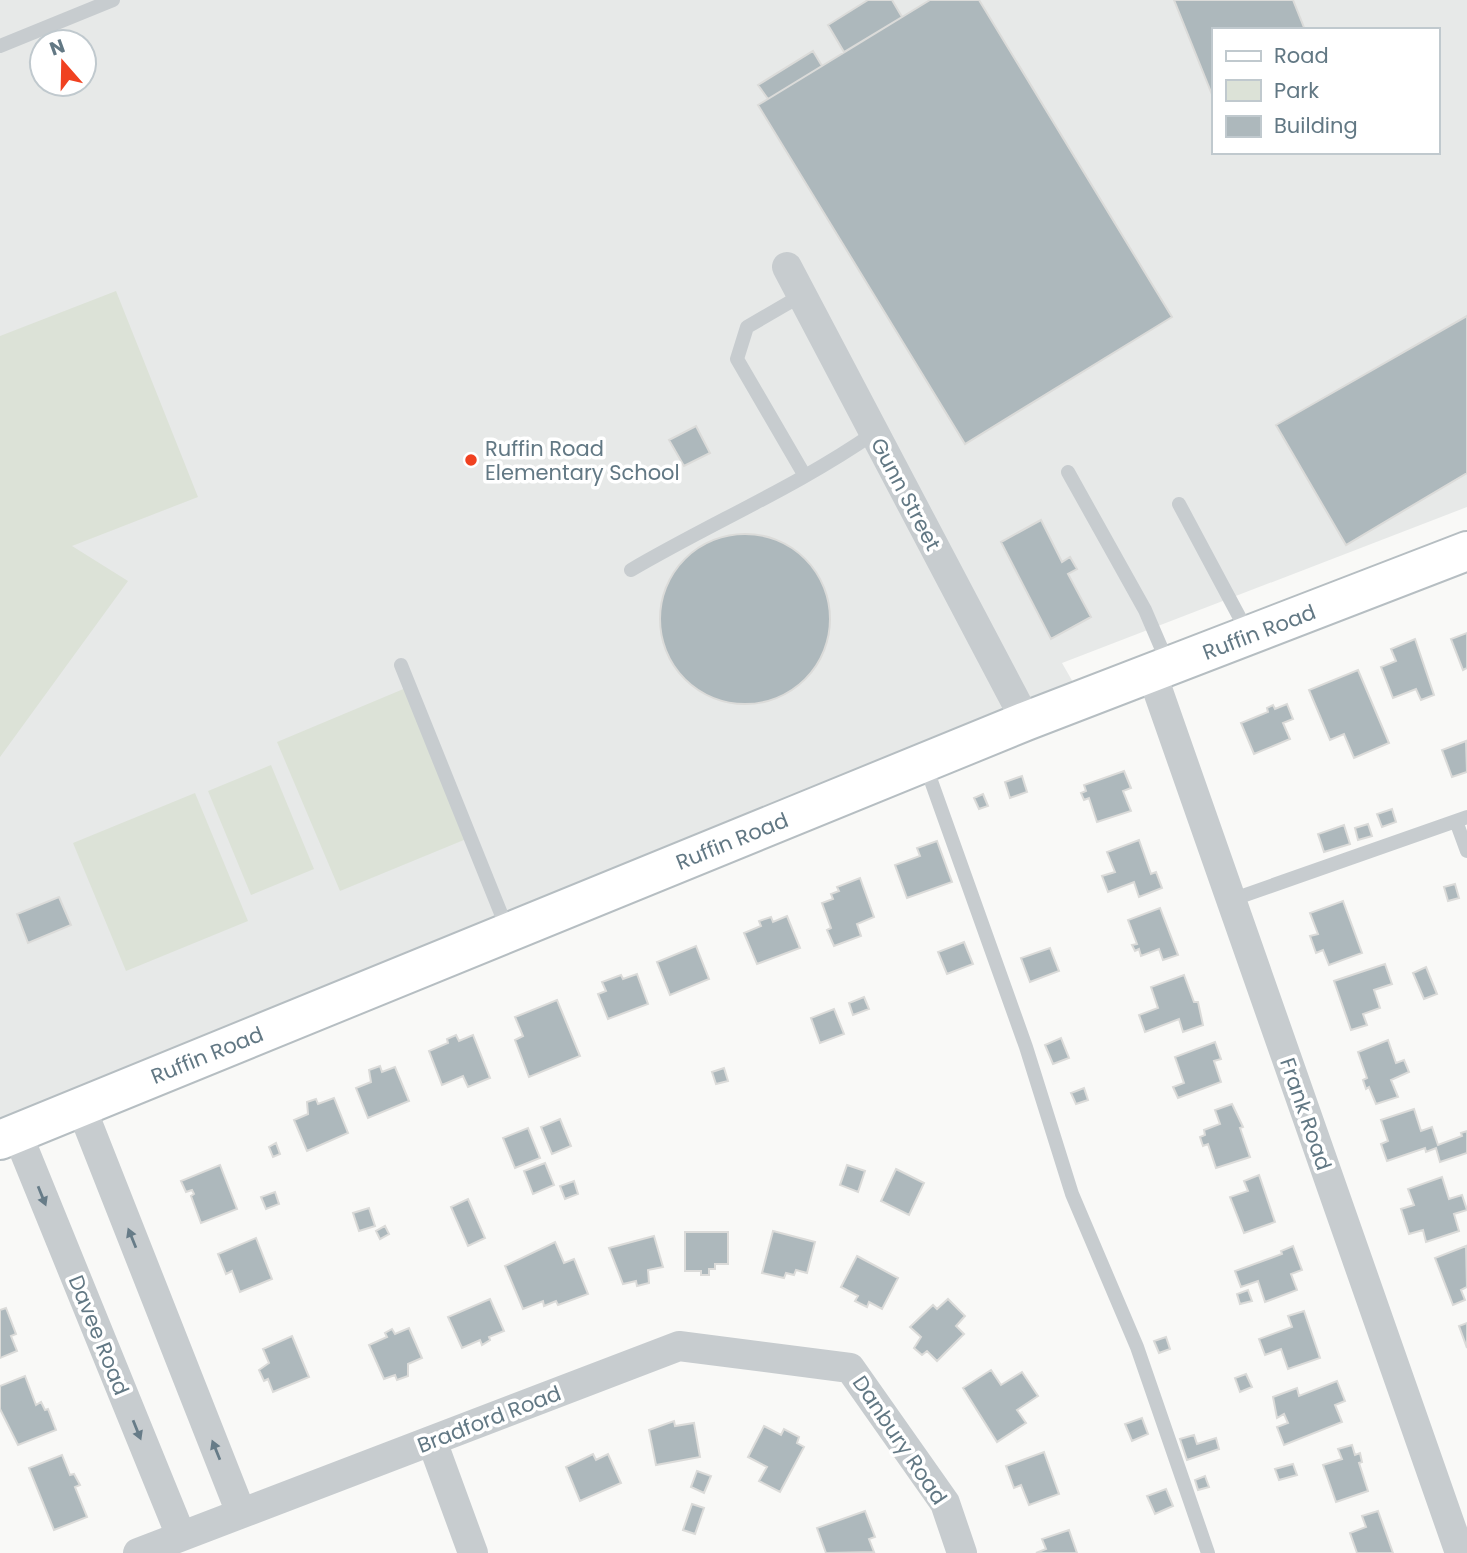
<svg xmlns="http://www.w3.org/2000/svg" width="1467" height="1553" viewBox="0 0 1467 1553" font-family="Poppins,sans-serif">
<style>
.built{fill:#e7e9e8;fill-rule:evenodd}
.green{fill:#dce2d7}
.building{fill:#adb8bc;stroke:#dbdbd9;stroke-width:2}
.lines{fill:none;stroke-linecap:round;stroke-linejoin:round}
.secondary-casing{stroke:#b6bec2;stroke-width:42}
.lane{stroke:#c7cccf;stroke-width:14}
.street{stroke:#c7cccf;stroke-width:30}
.secondary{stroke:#fff;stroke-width:38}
.oneway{fill:#677c88}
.poi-dot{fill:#f04120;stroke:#fff;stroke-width:2.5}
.labels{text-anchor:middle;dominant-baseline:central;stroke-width:7;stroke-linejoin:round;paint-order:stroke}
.poi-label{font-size:21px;fill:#627884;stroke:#fff;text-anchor:start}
.street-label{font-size:21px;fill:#627884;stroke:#fff}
</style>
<rect width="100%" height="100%" fill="#f9f9f7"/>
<path class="built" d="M0 0H1467V507L1062 663 1078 691 0 1128ZM1213 30H1437V152H1213ZM42 42H84V84H42Z"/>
<path class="green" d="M116 291 198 497 72 546 128 581 0 757V336Z
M413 685 476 835 340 891 277 742Z
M271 765 314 869 251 895 208 791Z
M195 793 248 921 126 971 73 843Z"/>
<path class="building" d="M868 0H892L902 17 844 52 828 25Z
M930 0H979L1172 317 965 444 758 105Z
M1174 0H1293L1305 30H1213V97Z
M813 51 822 66 768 99 758 85Z
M1467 316V473L1346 545 1276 425Z
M696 426 710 453 684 466 669 440Z
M1041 520 1062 562 1070 557 1077 569 1068 574 1091 617 1051 639 1001 542Z
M660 619a85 85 0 1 1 170 0a85 85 0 1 1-170 0Z
M1467 633V668L1463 670 1451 639Z
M1415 639 1434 695 1421 700 1416 689 1393 698 1381 667 1396 661 1391 649Z
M1358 670 1389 743 1354 758 1344 734 1330 740 1309 690Z
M1287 704 1293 719 1283 723 1290 739 1254 754 1241 723 1268 712 1267 708 1273 705 1275 709Z
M1466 741 1467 772 1452 777 1442 750Z
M1124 771 1131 788 1123 791 1131 811 1097 822 1089 798 1084 800 1081 793 1086 791 1084 785Z
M1022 776 1027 792 1010 798 1005 782Z
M983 794 988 806 979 809 974 798Z
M1392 809 1396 822 1382 827 1377 814Z
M1368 824 1372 836 1358 840 1355 828Z
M1344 825 1350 844 1324 852 1318 834Z
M1139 840 1151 874 1156 872 1162 888 1139 897 1134 882 1108 892 1102 876 1115 872 1107 852Z
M937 841 952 882 907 898 895 865 920 856 917 848Z
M860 878 874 917 857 924 861 936 834 946 827 930 831 928 822 903 833 899 831 894 839 891 837 887Z
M1455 884 1459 898 1448 901 1444 887Z
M59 897 71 925 28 943 17 914Z
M1343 901 1362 953 1329 965 1323 950 1316 953 1310 936 1318 934 1310 913Z
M1160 908 1178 955 1163 960 1159 949 1141 956 1139 949 1135 951 1132 945 1137 944 1128 920Z
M787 916 800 948 757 964 744 933 761 926 759 921 771 917 773 922Z
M964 942 973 964 947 974 938 952Z
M696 946 709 979 670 995 657 962Z
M1050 948 1059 971 1030 982 1021 958Z
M1385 964 1392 984 1374 990 1380 1008 1363 1014 1367 1025 1351 1030 1334 981Z
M1426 967 1437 994 1424 999 1413 973Z
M637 974 648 1004 608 1019 598 994 606 991 602 982 621 975 623 979Z
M1184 975 1194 1002H1198L1203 1025 1183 1032 1179 1019 1145 1032 1139 1015 1158 1008 1151 987Z
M864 997 869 1009 853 1015 849 1003Z
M557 1000 580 1056 529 1077 515 1040 523 1036 515 1017Z
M834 1009 844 1034 820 1043 811 1018Z
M456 1035 459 1041 473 1035 490 1078 468 1087 463 1076 442 1085 429 1051 448 1043 447 1039Z
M1061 1038 1069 1058 1053 1064 1045 1045Z
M1388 1040 1396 1063 1404 1060 1409 1072 1391 1080 1398 1097 1376 1104 1369 1087 1366 1089 1363 1080 1367 1078 1358 1052Z
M1215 1042 1221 1059 1214 1061 1221 1082 1178 1098 1173 1087 1184 1083 1175 1057Z
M380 1066 382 1072 395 1067 409 1101 368 1118 356 1088 371 1082 369 1070Z
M724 1068 728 1081 716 1084 712 1072Z
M1084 1088 1088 1100 1076 1104 1071 1093Z
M334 1098 348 1133 307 1151 294 1120 308 1114 307 1102 316 1099 318 1104Z
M1232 1104 1243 1127 1240 1128 1250 1157 1216 1168 1208 1144 1203 1146 1200 1137 1205 1135 1204 1130 1220 1124 1215 1110Z
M1414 1109 1421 1131 1432 1127 1438 1145 1462 1136 1461 1133 1467 1131V1153L1440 1162 1436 1148 1426 1152 1425 1148 1387 1161 1381 1144 1388 1141 1381 1120Z
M560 1119 571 1146 552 1154 541 1127Z
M528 1128 540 1158 515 1168 503 1138Z
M276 1143 280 1154 273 1157 269 1147Z
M545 1163 554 1185 533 1194 524 1171Z
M220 1165 237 1209 201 1223 191 1196 194 1194 192 1190 186 1192 181 1181Z
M847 1165 865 1171 858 1192 840 1185Z
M896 1169 924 1183 909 1215 881 1201Z
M1259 1175 1275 1222 1244 1233 1230 1197 1248 1191 1244 1181Z
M1442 1177 1449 1199 1462 1195 1467 1210 1454 1214 1459 1231 1426 1242 1423 1230 1409 1234 1401 1209 1414 1205 1408 1189Z
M574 1181 578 1194 565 1199 560 1186Z
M275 1192 279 1204 266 1209 261 1197Z
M468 1199 485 1238 468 1246 451 1207Z
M369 1208 375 1226 359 1231 353 1213Z
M385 1226 389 1234 380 1239 376 1231Z
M773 1231 815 1242 807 1273 796 1270 794 1275 786 1273 784 1278 762 1273Z
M685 1232H728V1264H715V1269H709V1275H701V1271H685Z
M654 1236 663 1267 648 1270 649 1283 637 1286 636 1281 623 1284 609 1248Z
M256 1238 272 1279 240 1292 232 1271 226 1274 218 1254Z
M555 1242 564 1263 574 1259 588 1294 558 1305 556 1301 544 1306 543 1301 523 1309 505 1266Z
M1293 1246 1302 1270 1291 1274 1297 1290 1265 1302 1258 1281 1241 1287 1235 1271 1282 1254 1281 1251Z
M1466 1246 1467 1287 1461 1290 1465 1300 1453 1305 1435 1258Z
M857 1256 898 1278 882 1309 869 1302 867 1307 855 1301 858 1296 841 1287Z
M1248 1290 1252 1301 1240 1304 1237 1294Z
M490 1299 504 1331 489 1337 490 1340 482 1345 480 1340 462 1348 448 1317Z
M948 1299 965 1316 956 1326 964 1334 937 1361 927 1351 922 1355 914 1348 921 1337 910 1327 933 1305 937 1309Z
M6 1308 16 1334 11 1336 17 1351 0 1358V1310Z
M1304 1311 1320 1358 1288 1369 1281 1349 1265 1355 1259 1339 1292 1327 1288 1316Z
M1467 1323V1348L1459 1326Z
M409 1328 422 1358 408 1364V1376L397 1380 395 1375 384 1379 369 1345 387 1337 385 1333 392 1329 395 1334Z
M292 1336 309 1377 273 1392 268 1379 264 1381 259 1370 269 1363 263 1349Z
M1166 1337 1170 1349 1159 1353 1154 1341Z
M991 1370 1001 1385 1022 1372 1038 1396 1017 1410 1026 1423 997 1442 963 1388Z
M1246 1374 1252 1387 1240 1392 1235 1378Z
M25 1376 36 1405 41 1402 45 1410 48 1409 56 1430 18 1445 0 1409V1386Z
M1337 1381 1345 1401 1335 1405 1342 1422 1284 1445 1277 1427 1288 1423 1284 1414 1277 1418 1273 1397 1297 1388 1299 1396Z
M1142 1418 1148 1434 1132 1441 1125 1424Z
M674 1421 675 1426 694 1423 700 1457 656 1465 649 1430Z
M764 1426 781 1435 784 1429 799 1437 797 1443 804 1447 780 1492 759 1481 767 1467 748 1457Z
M1194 1435 1197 1444 1216 1438 1219 1449 1187 1460 1180 1439Z
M1352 1445 1355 1455 1360 1453 1362 1462 1359 1463 1368 1491 1336 1502 1323 1465 1342 1459 1338 1449Z
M1044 1452 1059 1494 1029 1505 1021 1485 1014 1488 1006 1466Z
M593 1454 596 1460 608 1454 621 1483 580 1501 566 1467Z
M62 1455 70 1475 74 1474 80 1485 75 1487 87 1517 54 1530 29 1468Z
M1293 1464 1297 1475 1279 1480 1275 1469Z
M697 1471 711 1476 704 1493 691 1487Z
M1205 1476 1209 1487 1198 1490 1195 1480Z
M1166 1489 1173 1506 1155 1514 1147 1496Z
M692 1504 704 1508 695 1534 683 1530Z
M865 1511 875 1537 869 1539 874 1552 826 1553 817 1528Z
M1378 1511 1393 1553H1357L1350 1533 1366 1527 1362 1516Z
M1069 1530 1077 1553H1036L1046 1549 1042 1539Z"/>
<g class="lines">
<g class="secondary-casing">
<path id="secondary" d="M0 1140 1026 721 1467 551"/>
</g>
<path class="lane" d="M0 46 113 0
M802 295 747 327 737 359 805 476
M1068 472 1145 610 1169 666
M1179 504 1249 635
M631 570C711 523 798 486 874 433
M401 665 508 931
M925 764 1026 1047 1072 1194 1137 1347 1208 1553
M1456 821 1467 851
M1231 900 1467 817"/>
<path class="street" d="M787 267 1026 721
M1152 674 1460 1553
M81 1107 241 1513
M17 1133 181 1536
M432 1441 473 1553
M138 1553 679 1346 850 1368 945 1503 962 1553"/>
<use href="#secondary" class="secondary"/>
</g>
<defs><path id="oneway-solid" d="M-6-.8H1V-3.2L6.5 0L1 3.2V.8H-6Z" transform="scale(1.75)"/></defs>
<g class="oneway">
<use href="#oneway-solid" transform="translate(42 1196) rotate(68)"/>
<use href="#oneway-solid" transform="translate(132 1238) rotate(-112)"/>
<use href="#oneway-solid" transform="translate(137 1430) rotate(68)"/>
<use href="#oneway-solid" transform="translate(216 1450) rotate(-112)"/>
</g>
<circle class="poi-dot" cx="471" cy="460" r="7"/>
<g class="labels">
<g class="poi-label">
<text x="485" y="448">Ruffin Road<tspan x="485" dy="24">Elementary School</tspan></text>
</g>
<g class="street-label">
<text transform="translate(906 494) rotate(62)">Gunn Street</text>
<text transform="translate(1259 632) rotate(-21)">Ruffin Road</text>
<text transform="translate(732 841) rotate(-22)">Ruffin Road</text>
<text transform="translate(207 1055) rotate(-22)">Ruffin Road</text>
<text transform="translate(1306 1114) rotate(71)">Frank Road</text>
<text transform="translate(99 1335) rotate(68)">Davee Road</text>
<text transform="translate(489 1419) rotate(-21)">Bradford Road</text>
<text transform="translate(900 1440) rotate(56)">Danbury Road</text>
</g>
</g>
<rect x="1212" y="28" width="228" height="126" fill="#ffffff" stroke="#c0c9ce" stroke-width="2"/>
<rect x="1226" y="51" width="35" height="10" fill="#ffffff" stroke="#c0c9ce" stroke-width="2"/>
<text x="1274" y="63" font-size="21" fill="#627884">Road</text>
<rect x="1226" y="80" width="35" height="21" fill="#dce2d7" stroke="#c0c9ce" stroke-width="2"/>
<text x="1274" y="98" font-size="21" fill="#627884">Park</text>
<rect x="1226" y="116" width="35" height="21" fill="#adb8bc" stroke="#c0c9ce" stroke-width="2"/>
<text x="1274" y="133" font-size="21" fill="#627884">Building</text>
<g transform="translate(63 63) rotate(340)"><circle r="33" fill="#ffffff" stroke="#c0c9ce" stroke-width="2"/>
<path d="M0-5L12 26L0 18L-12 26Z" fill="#f04120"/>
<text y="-10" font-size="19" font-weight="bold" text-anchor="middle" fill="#627884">N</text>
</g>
</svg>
